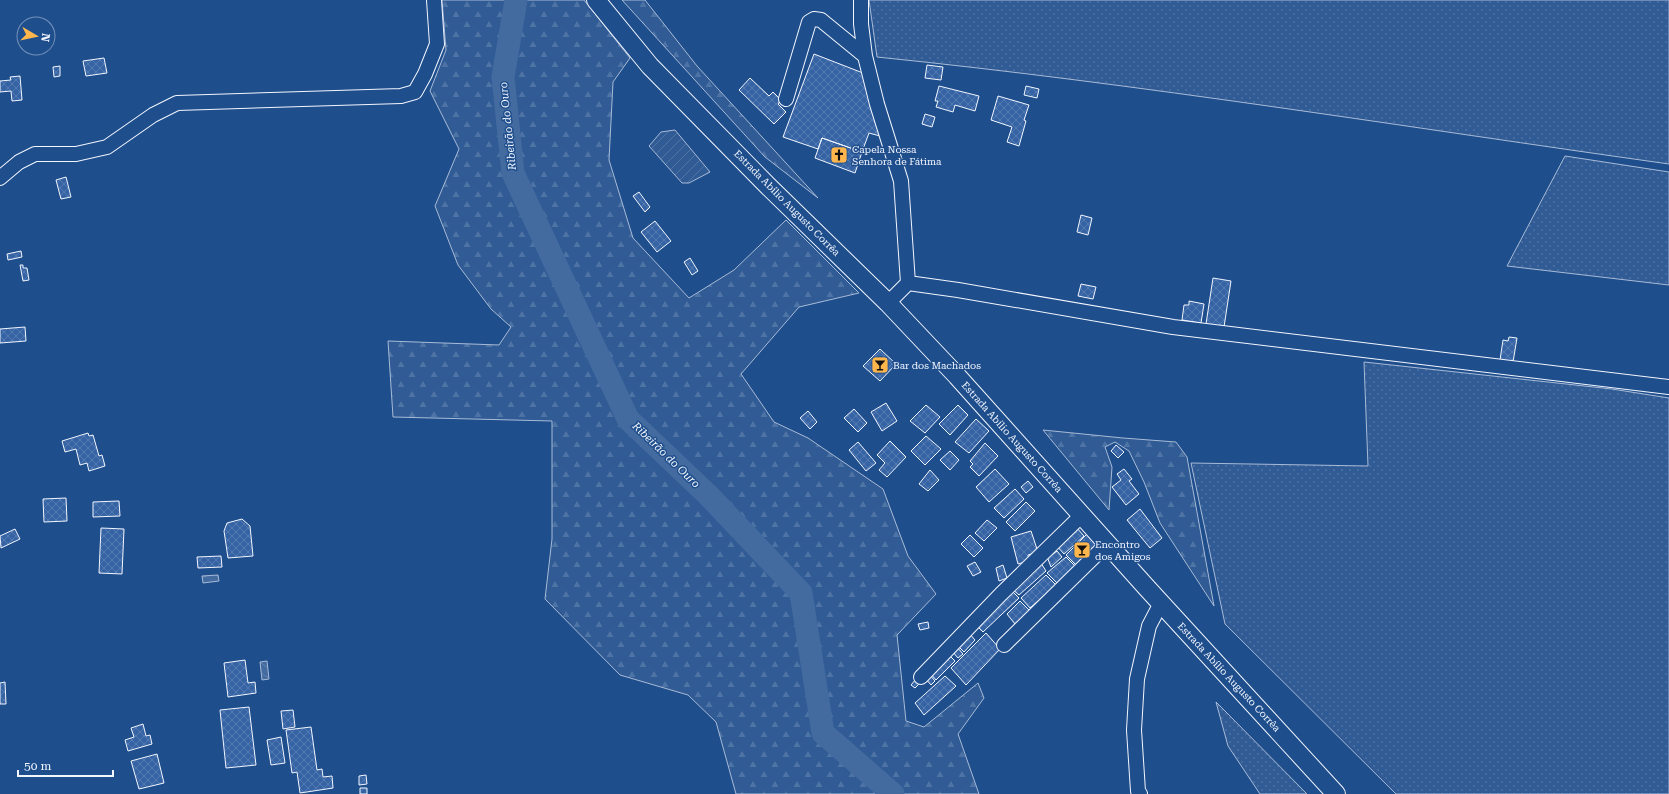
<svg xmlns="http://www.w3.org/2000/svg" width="1669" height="794" viewBox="0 0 1669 794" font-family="'Roboto Serif',serif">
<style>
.grass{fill:url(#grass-dots);stroke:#a8bbd7}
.forest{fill:url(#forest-firs);stroke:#a8bbd7}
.garden{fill:url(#garden-furrows);stroke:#a8bbd7}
.water{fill:url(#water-waves);stroke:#a8bbd7}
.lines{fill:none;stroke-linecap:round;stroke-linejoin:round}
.river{stroke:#446ba0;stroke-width:23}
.building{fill:url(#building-cross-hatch);stroke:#f2f6ff}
.minor-casing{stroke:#f2f6ff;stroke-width:16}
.major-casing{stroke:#f2f6ff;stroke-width:20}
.minor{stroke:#1f4e8c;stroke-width:14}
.major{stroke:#1f4e8c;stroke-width:18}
.labels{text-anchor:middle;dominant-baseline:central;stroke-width:3;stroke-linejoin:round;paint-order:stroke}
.poi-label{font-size:10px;fill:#f2f6ff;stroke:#1f4e8c;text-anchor:start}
.street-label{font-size:10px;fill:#f2f6ff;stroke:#1f4e8c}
.water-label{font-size:11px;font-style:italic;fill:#f2f6ff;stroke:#1f4e8c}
</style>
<defs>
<pattern id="grass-dots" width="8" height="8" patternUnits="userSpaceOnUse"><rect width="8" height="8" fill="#305b95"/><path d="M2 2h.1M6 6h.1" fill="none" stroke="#4e73a5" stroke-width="1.8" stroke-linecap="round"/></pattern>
<pattern id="forest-firs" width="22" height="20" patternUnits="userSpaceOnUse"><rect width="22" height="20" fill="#305b95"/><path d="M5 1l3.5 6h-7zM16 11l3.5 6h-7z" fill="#4e73a5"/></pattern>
<pattern id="garden-furrows" width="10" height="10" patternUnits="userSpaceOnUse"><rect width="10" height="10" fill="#305b95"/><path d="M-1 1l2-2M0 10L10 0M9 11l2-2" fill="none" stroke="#4e73a5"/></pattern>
<pattern id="water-waves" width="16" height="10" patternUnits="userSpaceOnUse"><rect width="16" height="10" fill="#446ba0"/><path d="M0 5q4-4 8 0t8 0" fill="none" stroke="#5f81ae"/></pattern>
<pattern id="building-cross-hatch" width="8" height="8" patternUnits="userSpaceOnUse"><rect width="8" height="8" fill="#3563a3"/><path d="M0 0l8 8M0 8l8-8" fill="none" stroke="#537ab1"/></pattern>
</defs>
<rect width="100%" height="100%" fill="#1f4e8c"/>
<path class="grass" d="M869 0H1669V164C1405 127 1142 84 877 57Z
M1565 156 1669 172V285L1507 266Z
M1364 362 1612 389 1669 398V794H1396L1225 624 1191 463 1368 466Z
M1216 702 1227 713 1307 794H1260L1228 746Z"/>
<path class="forest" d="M442 0H584L630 58 613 82 609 160 633 238 689 298 734 270 786 220 859 293 799 307 741 374 774 422 808 438 883 489 908 556 936 594 897 635 906 721 924 727 978 683 984 698 958 734 979 794H736L716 722 688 695 620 675 545 599 552 539V421L393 417 388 341 499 345 511 327 491 309 458 265 435 206 459 149 430 91 446 50Z
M622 0H645L697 66 818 198 765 157Z
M1043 430 1123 438 1176 442 1187 457 1214 606 1160 523 1144 482 1129 451 1115 442 1105 447 1112 467 1109 510Z"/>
<path class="garden" d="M675 130 710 172 689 183H682L649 146 661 132Z"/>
<path class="water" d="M218 575 219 581 203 583 202 576Z
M267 661 269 679 262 680 260 662Z"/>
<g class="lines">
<path class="river" d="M516 0 503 77 513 173 628 419 708 495 801 593 823 733 893 794"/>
</g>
<path class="building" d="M814 54 863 73 880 136 869 133 862 152 822 138 818 149 783 137Z
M104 58 107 73 86 76 83 61Z
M927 65 943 67 941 80 925 78Z
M60 66V76L54 77 53 67Z
M20 76 22 100 12 101 11 91 0 92V81L11 80 10 77Z
M750 78 769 96 773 92 781 100 778 104 786 112 774 124 739 90Z
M939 86 979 96 975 111 955 105 953 112 936 107 938 101H935Z
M1026 86 1039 89 1037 98 1024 95Z
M998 96 1029 105 1024 120 1026 121 1019 146 1007 142 1012 127 991 120Z
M925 114 935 117 932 127 922 124Z
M822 138 862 152 855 173 815 158Z
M66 177 71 197 61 199 56 180Z
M639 192 650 207 645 212 633 196Z
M1081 215 1092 218 1088 235 1077 232Z
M655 221 671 241 657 252 641 232Z
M21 251 22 257 8 260 7 254Z
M690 258 698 271 692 275 684 262Z
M20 265H23V268H27L29 280 23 281Z
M1213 278 1231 281 1224 327 1206 324Z
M1081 284 1096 287 1093 299 1078 296Z
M1189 301 1204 304 1201 323 1182 320 1184 305H1189Z
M25 327 26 341 0 343V329Z
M1509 337 1517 338 1513 362 1500 360 1503 340 1508 341Z
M880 349 896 364 880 381 863 366Z
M886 403 897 421 882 431 871 412Z
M926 405 940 417 925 433 910 421Z
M958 405 968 415 950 435 939 424Z
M854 409 867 423 858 432 844 418Z
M808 411 817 422 810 429 800 418Z
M976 419 989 431 969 453 955 442Z
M88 433 89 436 93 435 99 456 102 455 105 466 89 471 87 463 80 465 76 449 65 452 62 441Z
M926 436 941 449 925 465 911 451Z
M890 441 906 457 887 477 879 470 885 463 877 455Z
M858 442 876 463 866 471 849 450Z
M985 443 998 456 979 476 970 467 973 464 970 461Z
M1116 445 1124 452 1118 458 1111 451Z
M950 451 959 460 950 470 940 460Z
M995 469 1009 484 989 502 976 487Z
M1124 469 1132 479 1129 481 1139 494 1126 505 1112 487 1121 480 1117 474Z
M930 470 939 480 928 491 919 484Z
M1028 481 1033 487 1026 493 1021 487Z
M1015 489 1024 499 1004 518 994 508Z
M66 498 67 521 44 522 43 499Z
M119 501 120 516 93 517V502Z
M1026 502 1035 511 1015 531 1006 522Z
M1140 509 1162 538 1150 548 1127 520Z
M242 519 250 526 253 556 228 558 224 531 227 523Z
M987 520 997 528 984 541 975 533Z
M1076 527 1084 536 1064 554 1056 545Z
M101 528 124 529 122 574 99 573Z
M15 529 20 539 1 548 0 536Z
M1031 531 1038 552 1028 555 1029 561 1018 564 1011 537Z
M1088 533 1099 544 1077 566 1066 555Z
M970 535 983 548 974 557 961 544Z
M1052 549 1053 554 1057 551 1062 557 1051 567 1046 554Z
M221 556 222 567 198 568 197 557Z
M1066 557 1075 566 1057 583 1047 573Z
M1039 560 1046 571 1019 595 1011 588Z
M975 562 981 572 973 576 967 566Z
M1003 565 1007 578 999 581 996 568Z
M1046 575 1056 585 1030 608 1021 598Z
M1010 589 1019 598 983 632 978 627 983 622 981 619Z
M1020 601 1029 610 1015 624 1007 614Z
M928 622 929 628 920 630 918 624Z
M968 632 975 640 964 652 956 644Z
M986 633 1000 649 966 685 951 668Z
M957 647 963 654 958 658 952 651Z
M949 655 955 661 936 680 930 673Z
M245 660 248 683 255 682 256 693 228 697 224 663Z
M929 674 935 681 931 685 925 678Z
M945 676 956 686 924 715 915 703Z
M916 679 920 683 915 688 911 685Z
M5 682 6 704H0V683Z
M249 707 256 765 226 768 220 710Z
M293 710 295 727 283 729 281 711Z
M143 724 146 736 150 735 152 744 128 751 125 740 134 737 131 728Z
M311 727 317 770 322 769 323 777 332 776 333 788 300 793 297 772 292 773 286 730Z
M281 737 285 763 271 765 267 740Z
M157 754 164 783 139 789 131 761Z
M366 775 367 784 359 785V776Z
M360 788H367V794H360Z"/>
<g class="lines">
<g class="minor-casing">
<path id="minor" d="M861 0V24L865 56 877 104 901 181 908 283 888 303
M786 99 809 22 814 19 821 20 865 56
M0 178 19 162 35 154H76L107 147 153 115 177 103 401 96 415 92 425 74 437 44 434 0
M908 283 958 290 1173 327 1669 387
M1004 645 1107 544
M921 677 1001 594 1082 515
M1140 794 1138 791 1134 730 1137 679 1149 626 1161 603"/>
</g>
<g class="major-casing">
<path id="major" d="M596 0 650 66 768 186 888 303 957 376 1147 588 1336 794"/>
</g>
<use href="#minor" class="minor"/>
<use href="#major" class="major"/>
</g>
<defs>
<g id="church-square" transform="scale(0.9)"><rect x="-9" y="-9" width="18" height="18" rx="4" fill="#ffb74d" stroke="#1f4e8c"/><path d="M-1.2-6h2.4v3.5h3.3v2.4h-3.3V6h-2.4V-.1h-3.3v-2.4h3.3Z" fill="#111"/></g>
<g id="bar-square" transform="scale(0.9)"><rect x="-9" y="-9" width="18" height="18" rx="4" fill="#ffb74d" stroke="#1f4e8c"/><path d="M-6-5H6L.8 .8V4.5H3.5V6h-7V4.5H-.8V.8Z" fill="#111"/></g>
</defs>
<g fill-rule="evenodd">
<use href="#church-square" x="839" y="155"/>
<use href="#bar-square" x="880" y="365"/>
<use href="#bar-square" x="1082" y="550"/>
</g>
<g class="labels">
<g class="poi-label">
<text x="852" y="149">Capela Nossa<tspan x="852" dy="12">Senhora de Fátima</tspan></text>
<text x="893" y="365">Bar dos Machados</text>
<text x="1095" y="544">Encontro<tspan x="1095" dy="12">dos Amigos</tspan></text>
</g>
<g class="street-label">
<text transform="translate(787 203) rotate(45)">Estrada Abílio Augusto Corrêa</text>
<text transform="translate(1012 437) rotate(48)">Estrada Abílio Augusto Corrêa</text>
<text transform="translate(1229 677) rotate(47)">Estrada Abílio Augusto Corrêa</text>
</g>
<g class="water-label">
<text transform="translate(508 126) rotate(-96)">Ribeirão do Ouro</text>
<text transform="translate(666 455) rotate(44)">Ribeirão do Ouro</text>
</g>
</g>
<g transform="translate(36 36) rotate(99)"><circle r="19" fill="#1f4e8c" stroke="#7391ba"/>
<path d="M0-3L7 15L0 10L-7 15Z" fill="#ffb74d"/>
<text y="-6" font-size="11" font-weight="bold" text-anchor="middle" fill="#f2f6ff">N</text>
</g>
<path d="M18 770v6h95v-6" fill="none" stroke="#f2f6ff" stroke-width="2"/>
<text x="24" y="770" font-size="12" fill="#f2f6ff" stroke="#1f4e8c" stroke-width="3" paint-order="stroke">50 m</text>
</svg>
